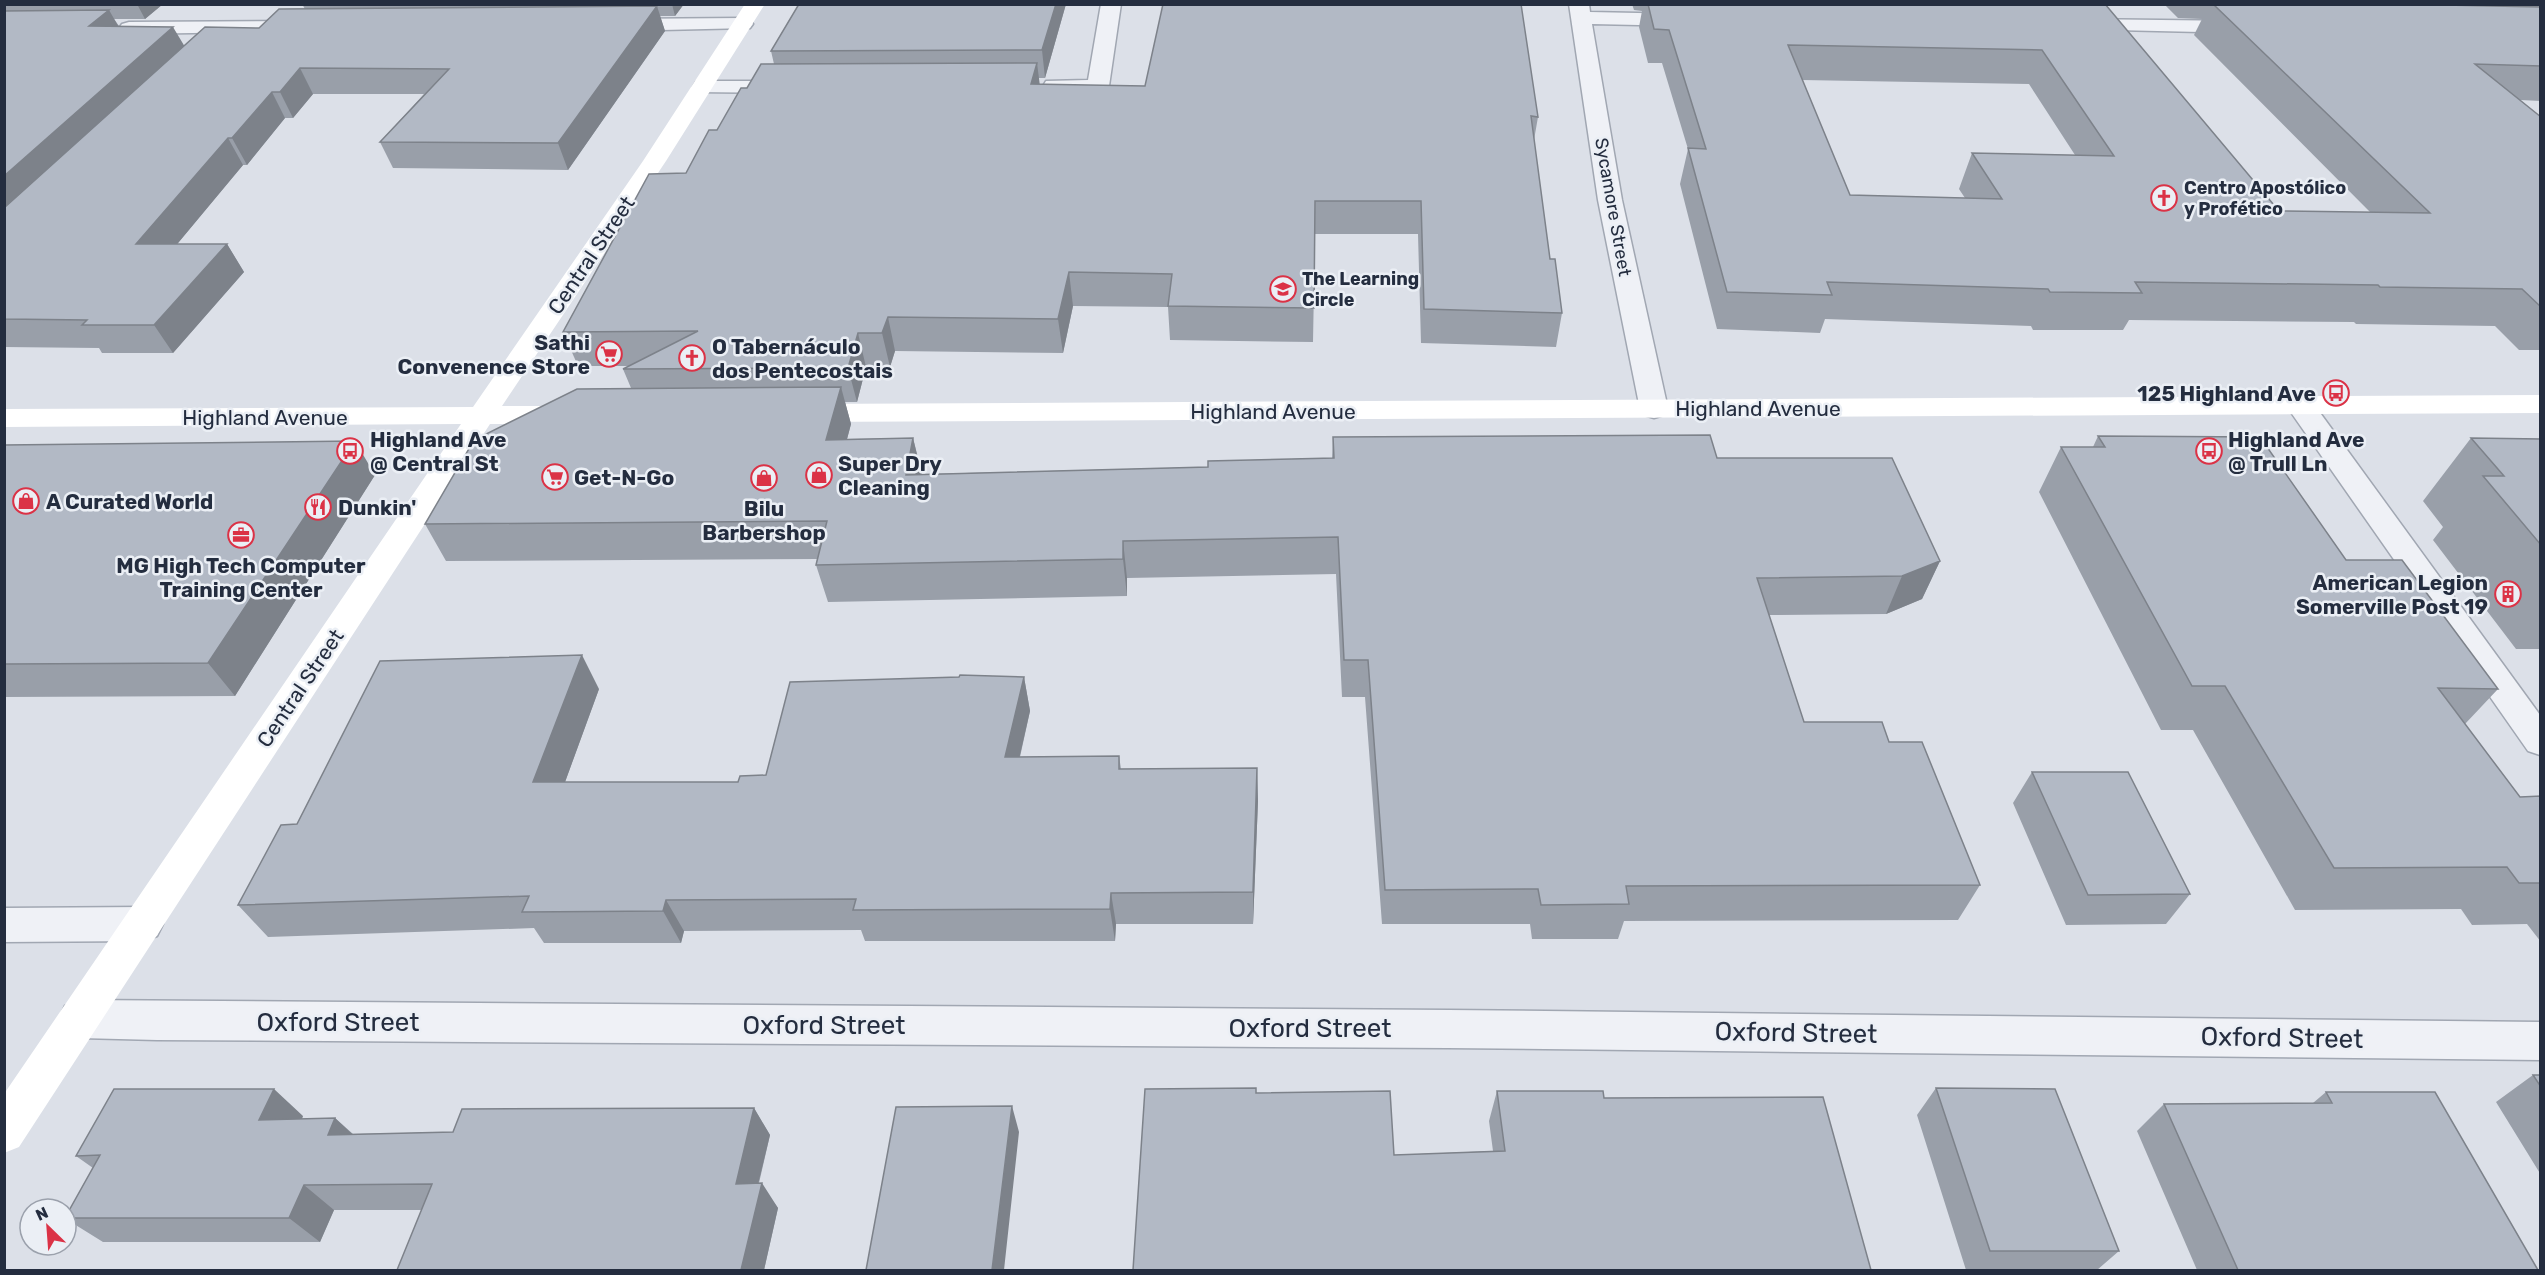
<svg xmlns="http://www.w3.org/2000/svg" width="2545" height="1275" viewBox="0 0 2545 1275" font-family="Rubik,sans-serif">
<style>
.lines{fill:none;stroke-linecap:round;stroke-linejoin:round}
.street-casing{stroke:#a1a7b2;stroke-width:3}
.street{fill:#eff1f6;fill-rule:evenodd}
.secondary{fill:#fff;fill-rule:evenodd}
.wall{fill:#999fa9;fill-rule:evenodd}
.shaded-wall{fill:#7d828a}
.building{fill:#b2b9c5;stroke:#7d828a;stroke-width:1.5;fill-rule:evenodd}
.labels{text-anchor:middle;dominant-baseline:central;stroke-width:5;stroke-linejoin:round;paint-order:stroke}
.far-poi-label{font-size:18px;font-weight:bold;fill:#242d3f;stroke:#ebeff5;text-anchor:start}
.far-street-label{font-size:18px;fill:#242d3f;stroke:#ebeff5}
.street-label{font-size:21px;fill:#242d3f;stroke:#ebeff5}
.poi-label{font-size:21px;font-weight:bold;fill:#242d3f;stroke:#ebeff5;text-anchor:start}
.near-street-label{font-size:26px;fill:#242d3f;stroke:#ebeff5}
</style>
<rect width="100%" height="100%" fill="#dce0e8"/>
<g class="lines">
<g class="street-casing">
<path id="street" d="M1101 4H1121L1109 86 1106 91 1098 92 1046 91 1043 86 1046 81 1088 80Z
M1569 4H1589L1590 12 1685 14 1692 16 1695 20 1692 24 1685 26 1592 24 1622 200 1668 409 1664 415 1654 418 1644 415 1640 409 1598 200Z
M743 18 750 20 753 24 750 28 618 31 611 29 608 25 611 21 618 19Z
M2079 19 2243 21 2250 23 2253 27 2250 31 2243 33 2072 29 2069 25 2072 21Z
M306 21 313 23 316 27 313 31 129 34 122 32 119 28 122 24 129 22Z
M704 81H792L800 82 803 87 800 92 792 93 696 92 693 87 696 82Z
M2300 396 2310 399 2540 715V755L2528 751 2290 411 2286 405 2290 399Z
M143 907 157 912 163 924 157 936 143 941 4 942V908Z
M80 1000 1448 1010 2540 1022V1060L1448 1048 157 1040 80 1038 65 1032 59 1019 65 1006Z"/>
</g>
<use href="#street" class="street"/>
<path class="secondary" d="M745 4H765L666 161 502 406H571L581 409 585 415 581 421 571 424H490L19 1147 4 1153V1094L461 424 4 427V409L473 407 643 161Z
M2540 395V413L802 422 792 419 788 413 792 407 802 404Z"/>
</g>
<path class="wall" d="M4 4H163L145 19H114L119 26 184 46 259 28 305 9 302 4H684L675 16H660L665 31 568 170 393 168 380 142 424 94H313L293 118H285L247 165H243L177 244H227L244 272 173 353H102L99 348 4 347Z
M799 4H1066L1045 78H1039V84L1538 117 1534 140 1550 259 1562 313 1556 347 1421 343 1418 234H1315L1313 342 1170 340 1168 307 1073 306 1063 353 895 351 890 367H866L857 402H845L851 424 847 439 913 438 922 474 1208 467 1332 458 1333 437 1717 458 1940 561 1922 599 1886 614 1769 615 1804 722 1889 742 1980 885 1958 920 1624 921 1618 939H1532L1530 924H1382L1365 697H1342L1336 574 1127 578V596L828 602 816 565 817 559 446 561 425 524 631 388 623 369 629 366H578L563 332 686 173 747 88 774 64 771 51Z
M1632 4H2105L2279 211 2370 212 2194 35 2202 19 2178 18 2164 4H2541V101L2520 100 2541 117V350H2519L2495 326 2356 324 2354 322 2129 320 2123 330H2033L2031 326 1825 319 1820 333 1717 329 1680 184 1688 149 1662 63H1648L1639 27 1642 11 1634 10ZM1802 80 2029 84 2075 155 1972 153 1959 189 1965 198 1850 195Z
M2098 436 2346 560 2498 689 2465 724 2520 797 2541 796V942L2527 924 2472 925 2461 909 2295 910 2193 730H2161L2039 492 2061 447H2093Z
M2471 438 2541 439V649H2516L2433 540 2443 527 2423 501Z
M4 445 375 475 235 696 4 697Z
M1024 677 1030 711 1020 757 1119 756 1121 769 1257 768 1258 801 1253 924H1116L1115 941H865L861 930 684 931 681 943H544L534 928 268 937 238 905 297 824 599 689 565 782H738L766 775Z
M2032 772 2190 894 2166 924 2066 925 2013 803Z
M2533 1075H2541V1175L2496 1102Z
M1936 1088 2119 1251 2097 1270H1966L1917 1115Z
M1497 1091 1604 1098 1871 1270H1133L1257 1093 1394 1155 1493 1151 1489 1121Z
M2326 1092 2538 1270H2197L2137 1131 2164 1104 2313 1103Z
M754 1108 770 1135 759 1183 778 1208 764 1270H397L422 1210H334L320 1242H103L66 1219V1216L93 1168 76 1156 303 1116 302 1119 335 1118 353 1134 453 1132Z"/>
<path class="shaded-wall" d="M137 4H163L145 19Z
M672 4H684L675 16Z
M1056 4H1066L1045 78 1042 50Z
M657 6 665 31 568 170 558 143Z
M109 10 124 36 89 26Z
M173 27 188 52 4 220V176Z
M1037 63 1041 94 1031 84Z
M300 68 313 94 293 118 280 92Z
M272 92 285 118 247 165 232 138Z
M228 138 243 165 154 272 136 244Z
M227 244 244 272 173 353 154 325Z
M1069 272 1073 306 1063 353 1058 319Z
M888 317 895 351 890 367 882 333Z
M858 333 866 367 857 402 848 368Z
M841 387 851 424 837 477 826 440Z
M913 438 922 475H906Z
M355 441 375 475 235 696 208 663Z
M1123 541 1127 578V596L1123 559Z
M1940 561 1922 599 1886 614 1902 576Z
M582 655 599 689 553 815 533 782Z
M1024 677 1030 711 1012 790 1005 757Z
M1257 768 1258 801 1253 924V892Z
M1111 893 1116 924 1115 941 1110 909Z
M666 900 684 931 681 943 663 911Z
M274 1089 303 1116 289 1146 259 1120Z
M1012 1106 1019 1132 1004 1270H992Z
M754 1108 770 1135 752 1209 736 1184Z
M335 1118 363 1144 328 1135Z
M762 1183 778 1208 764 1270H741Z
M304 1185 334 1210 320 1242 289 1218Z"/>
<path class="building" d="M799 4H1056L1042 50 771 51Z
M1163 4H1521L1538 117 1531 116 1550 259H1555L1562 313 1424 309 1421 201H1315L1314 308 1168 306 1172 274 1069 272 1058 319 888 317 882 333H858L848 368 623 369 698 331 563 332 649 174 686 173 709 130H717L741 88H747L761 64 1037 63 1031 84 1145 86Z
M1648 4H2105L2279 211 2430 213 2213 4H2394L2541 7V66L2475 64 2541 117V307L2522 289 2380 287 2378 285 2135 282 2142 293 2050 292 2048 289 1827 282 1832 295 1727 292 1688 148 1706 149 1669 30 1654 29ZM1788 45 2042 50 2114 156 1972 153 2002 199 1850 195Z
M657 6 558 143 380 142 449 69 300 68 280 92H272L232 138H228L136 244H227L154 325H82L87 320 4 319V208L205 27 259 28 279 9Z
M109 10 89 26 173 27 4 176V11Z
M841 387 826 440 913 438 906 475 1208 467V461L1334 458 1333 437 1710 435 1717 458H1892L1940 561 1902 576 1757 578 1804 722H1882L1889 742H1922L1980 885 1626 886 1629 904 1541 905 1538 889 1385 890 1368 660H1344L1338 537 1123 541V559L816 565 827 521 425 524 474 440 577 389Z
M2098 436 2260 437 2346 560H2402L2498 689 2438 688 2520 797 2541 796V883H2519L2507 867 2334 868 2225 686H2192L2061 447H2105Z
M2471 438 2541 439V545L2483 476H2504Z
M355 441 208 663 4 664V445Z
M582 655 533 782H738L740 776 766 775 790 682 959 677 960 675 1024 677 1005 757 1119 756V769L1257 768 1253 892 1111 893 1110 909 853 910 856 899 666 900 663 911 522 912 529 896 238 905 281 825 297 824 380 661Z
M2032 772H2128L2190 894 2088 895Z
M2533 1075H2541V1087Z
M1256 1088V1093L1390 1091 1394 1155 1505 1151 1497 1091H1603L1604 1098 1823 1097 1871 1270H1133L1145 1089Z
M1936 1088 2055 1089 2119 1251H1990Z
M114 1089H274L259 1120 335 1118 328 1135 453 1132 462 1109 754 1108 736 1184 762 1183 741 1270H397L432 1184 304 1185 289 1218H66V1216L100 1155 76 1156Z
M2326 1092H2435L2538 1270H2238L2164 1104 2332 1103Z
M1012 1106 992 1270H866L896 1107Z"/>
<defs>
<g id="church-ring" transform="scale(1.35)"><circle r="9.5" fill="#ebeff5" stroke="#db3246" stroke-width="1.5"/><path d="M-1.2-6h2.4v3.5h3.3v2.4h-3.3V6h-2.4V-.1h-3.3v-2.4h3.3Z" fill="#db3246"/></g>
<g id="school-ring" transform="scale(1.35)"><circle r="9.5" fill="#ebeff5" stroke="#db3246" stroke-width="1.5"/><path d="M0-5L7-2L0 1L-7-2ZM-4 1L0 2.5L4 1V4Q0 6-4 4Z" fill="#db3246"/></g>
<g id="supermarket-ring" transform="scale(1.35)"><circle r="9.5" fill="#ebeff5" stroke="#db3246" stroke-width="1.5"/><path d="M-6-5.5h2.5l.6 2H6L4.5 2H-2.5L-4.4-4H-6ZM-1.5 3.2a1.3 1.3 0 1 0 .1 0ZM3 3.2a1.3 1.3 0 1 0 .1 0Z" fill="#db3246"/></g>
<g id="bus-ring" transform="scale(1.35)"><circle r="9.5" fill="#ebeff5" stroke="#db3246" stroke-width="1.5"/><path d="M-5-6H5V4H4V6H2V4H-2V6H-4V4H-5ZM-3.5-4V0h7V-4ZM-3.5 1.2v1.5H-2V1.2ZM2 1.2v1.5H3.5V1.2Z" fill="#db3246"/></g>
<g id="shop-ring" transform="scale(1.35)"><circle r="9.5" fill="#ebeff5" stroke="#db3246" stroke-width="1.5"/><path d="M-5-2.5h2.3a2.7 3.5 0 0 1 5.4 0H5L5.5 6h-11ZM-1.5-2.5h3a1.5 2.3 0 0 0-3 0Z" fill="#db3246"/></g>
<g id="restaurant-ring" transform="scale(1.35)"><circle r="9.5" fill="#ebeff5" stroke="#db3246" stroke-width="1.5"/><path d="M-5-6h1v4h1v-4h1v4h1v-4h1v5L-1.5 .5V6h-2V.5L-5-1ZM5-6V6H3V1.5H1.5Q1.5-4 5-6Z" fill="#db3246"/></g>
<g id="office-ring" transform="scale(1.35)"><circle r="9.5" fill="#ebeff5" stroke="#db3246" stroke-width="1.5"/><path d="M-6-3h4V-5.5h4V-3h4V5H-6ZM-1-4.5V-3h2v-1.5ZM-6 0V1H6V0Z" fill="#db3246"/></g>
<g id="building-ring" transform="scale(1.35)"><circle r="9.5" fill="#ebeff5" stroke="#db3246" stroke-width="1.5"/><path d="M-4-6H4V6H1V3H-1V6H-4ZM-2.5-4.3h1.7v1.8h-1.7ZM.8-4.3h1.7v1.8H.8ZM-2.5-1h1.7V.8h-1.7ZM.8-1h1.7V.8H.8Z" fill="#db3246"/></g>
</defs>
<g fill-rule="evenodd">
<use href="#church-ring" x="2164" y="198"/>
<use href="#school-ring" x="1283" y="289"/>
<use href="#supermarket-ring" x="609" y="354"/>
<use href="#church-ring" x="692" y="358"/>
<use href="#bus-ring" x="2336" y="393"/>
<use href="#bus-ring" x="350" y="451"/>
<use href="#bus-ring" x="2209" y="451"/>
<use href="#shop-ring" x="819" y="475"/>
<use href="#supermarket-ring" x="555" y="477"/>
<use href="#shop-ring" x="764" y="478"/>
<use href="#shop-ring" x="26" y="501"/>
<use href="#restaurant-ring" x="318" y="507"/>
<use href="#office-ring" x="241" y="535"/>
<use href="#building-ring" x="2508" y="594"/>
</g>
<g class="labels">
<g class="far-poi-label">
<text x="2184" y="188">Centro Apostólico<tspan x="2184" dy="21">y Profético</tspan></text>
<text x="1302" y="279">The Learning<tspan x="1302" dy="21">Circle</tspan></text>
</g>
<g class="far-street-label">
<text transform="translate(1613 207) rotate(80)">Sycamore Street</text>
</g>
<g class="street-label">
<text transform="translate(591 255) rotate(-56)">Central Street</text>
<text x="1758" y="408">Highland Avenue</text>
<text x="1273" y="411">Highland Avenue</text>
<text x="265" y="417">Highland Avenue</text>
<text transform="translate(300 688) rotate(-56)">Central Street</text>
</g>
<g class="poi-label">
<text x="590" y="342" text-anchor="end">Sathi<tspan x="590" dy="24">Convenence Store</tspan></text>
<text x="712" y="346">O Tabernáculo<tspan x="712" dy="24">dos Pentecostais</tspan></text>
<text x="2316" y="393" text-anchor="end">125 Highland Ave</text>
<text x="370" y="439">Highland Ave<tspan x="370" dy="24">@ Central St</tspan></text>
<text x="2228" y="439">Highland Ave<tspan x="2228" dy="24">@ Trull Ln</tspan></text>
<text x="838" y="463">Super Dry<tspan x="838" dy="24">Cleaning</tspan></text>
<text x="574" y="477">Get-N-Go</text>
<text x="46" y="501">A Curated World</text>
<text x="338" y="507">Dunkin'</text>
<text x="764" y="508" text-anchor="middle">Bilu<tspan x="764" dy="24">Barbershop</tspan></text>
<text x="241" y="565" text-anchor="middle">MG High Tech Computer<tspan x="241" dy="24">Training Center</tspan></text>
<text x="2488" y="582" text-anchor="end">American Legion<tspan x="2488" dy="24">Somerville Post 19</tspan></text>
</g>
<g class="near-street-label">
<text x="338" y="1022">Oxford Street</text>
<text x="824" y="1025">Oxford Street</text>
<text x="1310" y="1028">Oxford Street</text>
<text transform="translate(1796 1033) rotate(1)">Oxford Street</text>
<text transform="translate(2282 1038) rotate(1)">Oxford Street</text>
</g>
</g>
<rect width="2545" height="1275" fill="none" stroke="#242d3f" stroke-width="12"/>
<g transform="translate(48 1227) rotate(335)"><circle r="28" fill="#ebeff5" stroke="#9ba1ac" stroke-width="1.5"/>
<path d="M0-4.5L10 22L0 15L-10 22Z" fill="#db3246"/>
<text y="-9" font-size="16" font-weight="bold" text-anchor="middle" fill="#242d3f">N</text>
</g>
</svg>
